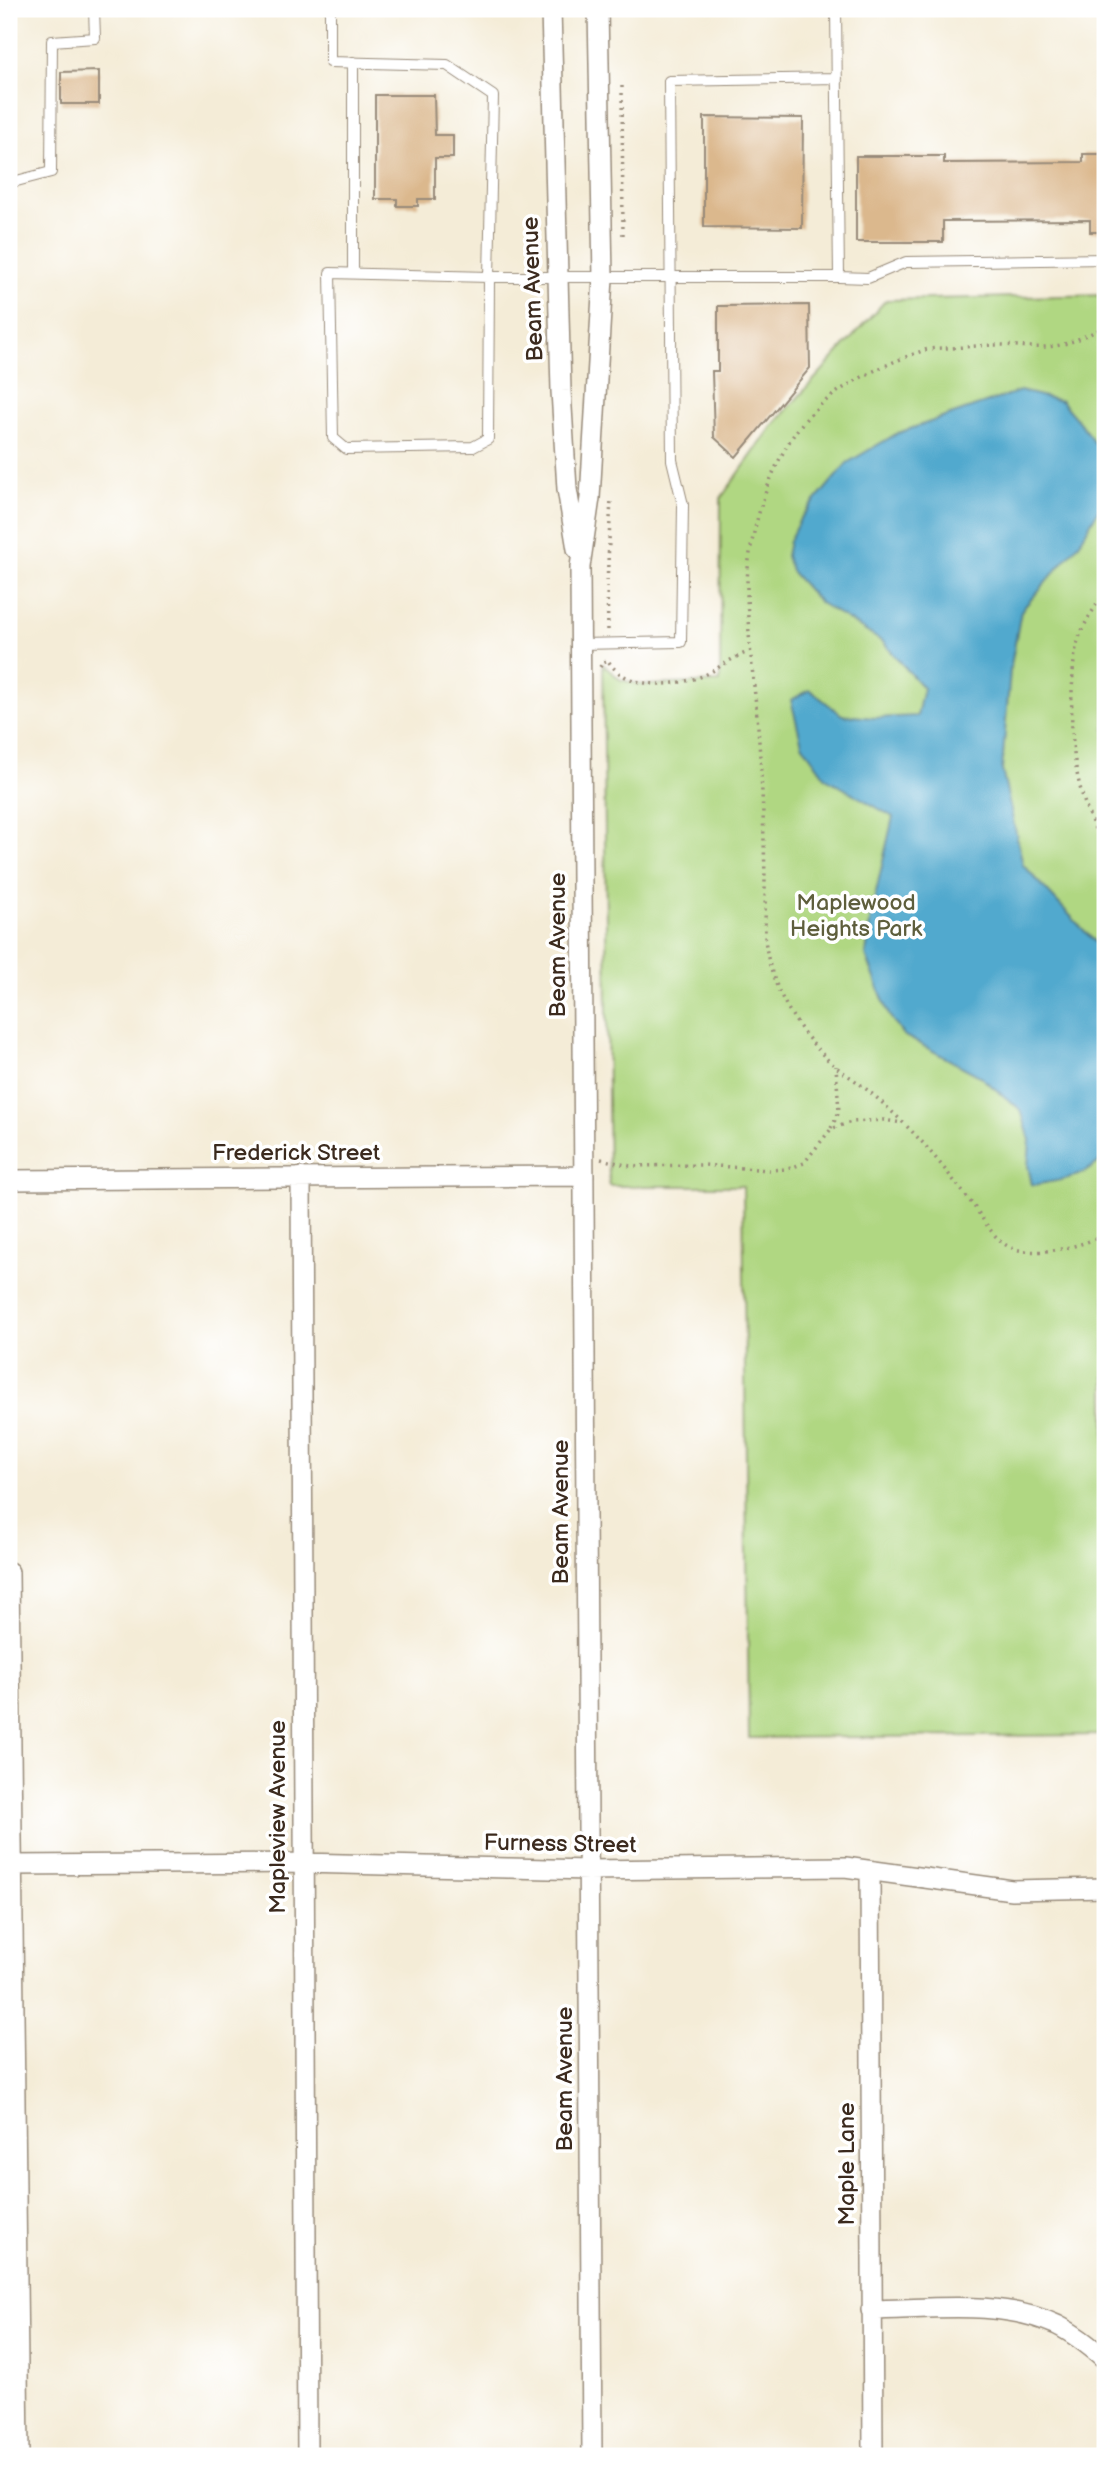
<svg xmlns="http://www.w3.org/2000/svg" width="1114" height="2465" viewBox="0 0 1114 2465" font-family="'Balsamiq Sans',sans-serif">
<style>
.green{fill:#b0d782;stroke:#768050;stroke-width:2}
.water{fill:#51a9ce;stroke:#466a76;stroke-width:2}
.building{fill:#dbb88d}
.lines{fill:none;stroke-linecap:round;stroke-linejoin:round}
.lane-casing{stroke:#988b7a;stroke-width:12}
.street-casing{stroke:#988b7a;stroke-width:22}
.path{stroke:#988b7a;stroke-width:3.5;stroke-dasharray:2 5;stroke-linecap:butt}
.lane{stroke:#fff;stroke-width:10}
.street{stroke:#fff;stroke-width:19}
.labels{text-anchor:middle;dominant-baseline:central;stroke-width:7;stroke-linejoin:round;paint-order:stroke}
.street-label{font-size:23px;fill:#3b2a1e;stroke:#fff}
.park-label{font-size:23px;fill:#5e5e3c;stroke:#fff}
</style>
<rect width="100%" height="100%" fill="#fff"/>
<filter id="ink" filterUnits="userSpaceOnUse"><feTurbulence type="fractalNoise" baseFrequency=".0143" numOctaves="2"/><feDisplacementMap in="SourceGraphic" scale="14" xChannelSelector="R" yChannelSelector="G"/><feConvolveMatrix kernelMatrix="1 2 1 2 8 2 1 2 1" color-interpolation-filters="sRGB"/></filter>
<filter id="wash" filterUnits="userSpaceOnUse"><feTurbulence type="fractalNoise" baseFrequency=".00686" numOctaves="4" result="noise"/><feDisplacementMap in="SourceGraphic" scale="28" xChannelSelector="R" yChannelSelector="G"/><feGaussianBlur stdDeviation="1.57" result="paint"/><feColorMatrix in="noise" values="0 0 0 0 0 0 0 0 0 0 0 0 0 0 0 0 0 1.4 0 .05"/><feComposite in="paint" operator="in"/></filter>
<g filter="url(#wash)">
<rect width="100%" height="100%" fill="#f4ecd7"/>
<path class="green" d="M1105 295V1735L749 1738 743 1186H609L603 664 621 680 644 685 720 682 721 498 774 424 886 300Z"/>
<path class="water" d="M1020 391 1061 401 1080 423 1105 457V498L1079 544 1021 611 1010 671 1002 770 1023 865 1105 953V1156C1086 1178 1059 1181 1032 1185L1028 1166 1030 1140 1021 1110 978 1075 903 1035 889 1015 866 955 871 914 893 817 826 778 802 744 791 700 810 690 842 715 874 718 917 716 923 688 883 642 819 602 791 571 786 556 789 541 800 519 847 463 898 433Z"/>
<g id="blocks">
<path class="building" d="M99 71V104H61V72Z
M375 95H434L435 135H453V158H435V199H418V206H397V199H375Z
M704 117 803 118 802 228 704 227Z
M1083 154H1105V232H1090V220L943 221V242H856V156H944V163L1083 162Z
M809 305 810 368 736 457 714 437 712 371H718V306Z"/>
</g>
</g>
<g filter="url(#ink)">
<use href="#blocks" fill-opacity="0" stroke="#988b7a" stroke-width="2"/>
<g class="lines">
<g class="lane-casing">
<path id="lane" d="M330 9V62L447 65 493 96 489 277H839L836 9
M353 62V273
M9 183 51 172 52 41 95 38 94 9
M330 273 489 277 488 439 473 447 346 449 333 438Z
M839 277 868 278 906 262 1105 259
M580 644 681 642 683 505 672 460 669 81 837 78"/>
</g>
<g class="street-casing">
<path id="street" d="M551 9 561 391 567 489 577 549
M301 1177 307 2456
M9 1180 584 1176
M9 1572 19 2456
M12 1865 302 1863 588 1870 845 1867 1012 1890 1105 1888
M870 1871 873 2456
M871 2310C932 2309 1001 2299 1057 2325 1075 2334 1090 2346 1105 2359
M592 2456 580 567 590 498 603 278 598 9"/>
</g>
<path class="path" d="M622 86 623 238
M1105 327C1086 335 1068 346 1046 347 1030 348 1014 345 998 345 983 345 967 347 951 348 942 348 933 348 925 350 887 363 843 383 814 411 774 447 748 532 747 585 747 633 754 680 758 727 763 798 766 868 765 938 769 984 794 1026 827 1059 838 1070 853 1078 865 1088 886 1105 905 1124 923 1143 940 1163 957 1184 973 1205 982 1217 991 1234 1003 1243 1026 1261 1082 1247 1105 1234
M1105 593C1094 608 1082 626 1077 644 1073 660 1073 676 1072 692 1070 747 1076 800 1105 847
M608 630 607 585 611 498
M609 662C628 691 676 687 705 675 721 667 732 657 749 652
M600 667 603 662 608 661
M831 1128 839 1112 836 1066
M601 1159 630 1166 704 1165 769 1170 788 1169 804 1163 831 1129 851 1122 884 1120 902 1123"/>
<use href="#lane" class="lane"/>
<use href="#street" class="street"/>
</g>
</g>
<g class="labels">
<g class="street-label">
<text transform="translate(533 289) rotate(-92)">Beam Avenue</text>
<text transform="translate(558 945) rotate(-90)">Beam Avenue</text>
<text x="296" y="1153">Frederick Street</text>
<text transform="translate(561 1512) rotate(-90)">Beam Avenue</text>
<text transform="translate(278 1817) rotate(-90)">Mapleview Avenue</text>
<text transform="translate(560 1844) rotate(1)">Furness Street</text>
<text transform="translate(565 2079) rotate(-90)">Beam Avenue</text>
<text transform="translate(847 2164) rotate(-90)">Maple Lane</text>
</g>
<g class="park-label">
<text x="856" y="903">Maplewood<tspan x="856" dy="26">Heights Park</tspan></text>
</g>
</g>
<rect width="1114" height="2465" fill="none" stroke="#fff" stroke-width="35"/>
</svg>
